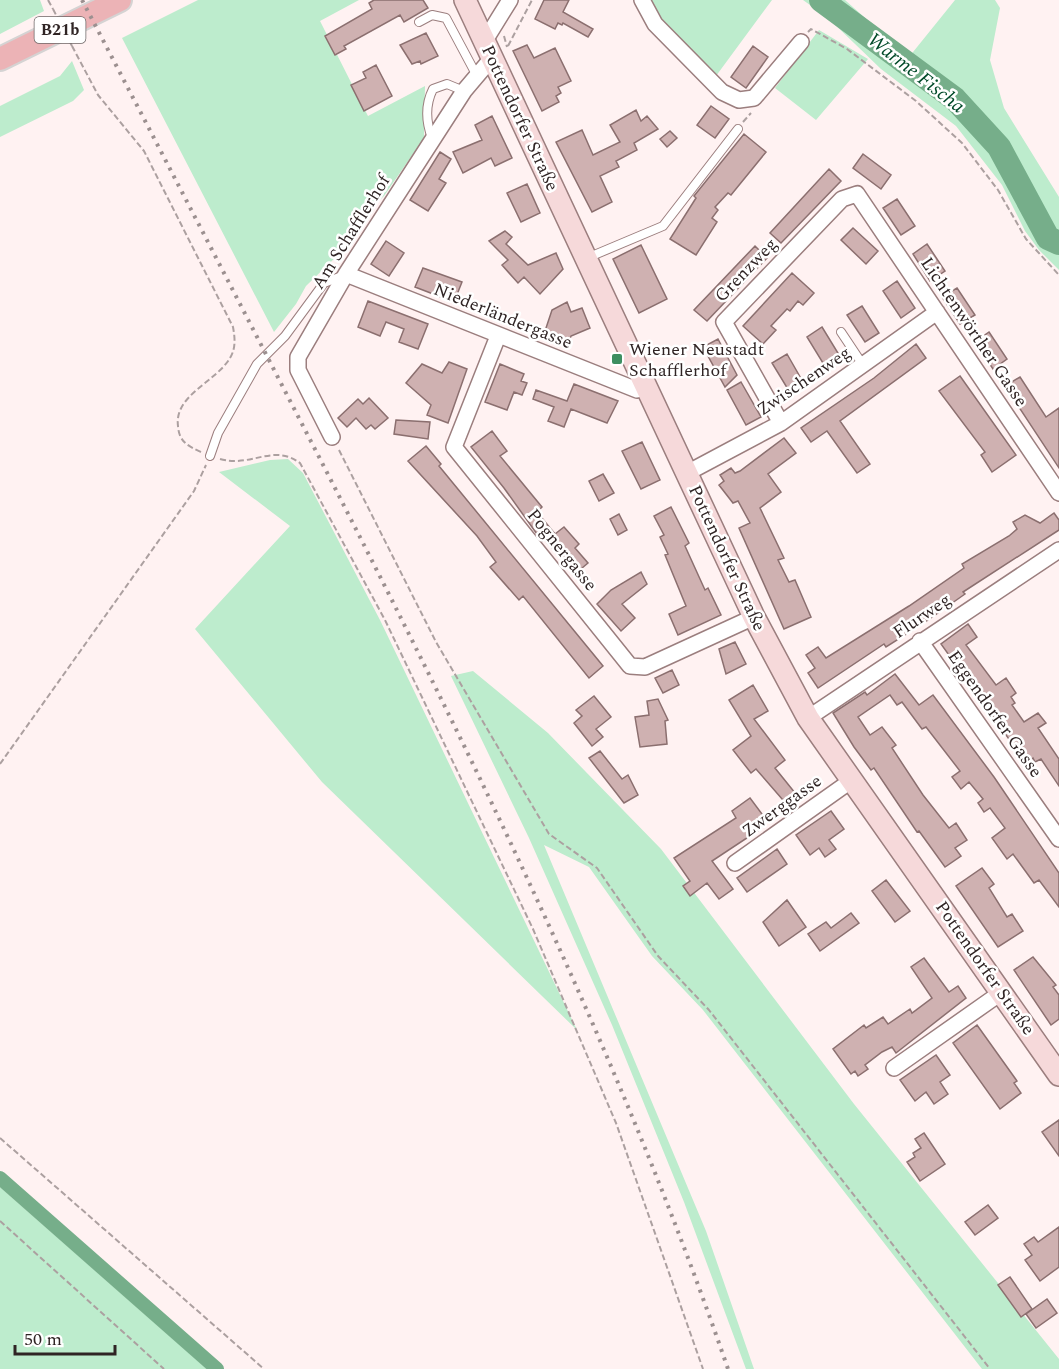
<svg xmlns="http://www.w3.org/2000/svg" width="1059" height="1369" viewBox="0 0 1059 1369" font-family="Spectral,serif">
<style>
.green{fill:#bdeccd}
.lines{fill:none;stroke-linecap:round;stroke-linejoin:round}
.canal{stroke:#76ae8a;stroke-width:14}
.river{stroke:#76ae8a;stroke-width:24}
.building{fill:#cfb1b1;stroke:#8b6f6f;stroke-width:1.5}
.lane-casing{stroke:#9b7e7e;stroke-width:10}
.street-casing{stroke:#9b7e7e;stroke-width:18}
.secondary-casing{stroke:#9b7e7e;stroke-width:24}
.primary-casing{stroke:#d5d3d3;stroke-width:26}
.path{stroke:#aca0a0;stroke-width:2;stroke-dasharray:6 3;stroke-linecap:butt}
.lane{stroke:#fff;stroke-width:8}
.street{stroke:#fff;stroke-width:15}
.secondary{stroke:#f6d9da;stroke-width:21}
.primary{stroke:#ecb3b6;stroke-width:22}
.rail{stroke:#9c9090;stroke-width:4;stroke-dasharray:3 6;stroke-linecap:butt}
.path-bridge{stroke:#aca0a0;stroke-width:2;stroke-dasharray:6 3;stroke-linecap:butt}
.poi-dot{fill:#3d8f61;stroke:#fff;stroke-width:2}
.labels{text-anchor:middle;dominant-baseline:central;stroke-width:5;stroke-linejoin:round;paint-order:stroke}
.shield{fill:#fff;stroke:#6d6666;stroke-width:1.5}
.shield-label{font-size:16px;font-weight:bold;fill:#2f2424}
.street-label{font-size:18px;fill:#2f2424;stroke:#fff}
.poi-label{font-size:18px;fill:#2f2424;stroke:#fff;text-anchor:start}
.water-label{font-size:20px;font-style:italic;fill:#014a29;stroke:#fff}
</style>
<rect width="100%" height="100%" fill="#fff2f2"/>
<path class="green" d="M0 0H40L44 11 0 34Z
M198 0H359L320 21 368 116 425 86 424 138 384 196 348 230 340 253 306 286 296 304 274 332 122 38Z
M651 0H772L716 76 664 23Z
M803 0H845L909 57 955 0H995L1000 8 990 60 1004 108 1059 197V270L1039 250 1025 231 1002 185 956 126 881 69 828 18Z
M819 30 868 59 816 120 775 88Z
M72 61 84 90 73 101 0 137V106L60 76Z
M288 459 303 473 380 620 577 1030 322 782 195 629 290 526 219 472 270 460Z
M473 671 548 733 661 849 854 1104 1059 1359V1369H982L703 1010 652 956 589 867 544 845 706 1231 754 1369H746L684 1202 612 1025 529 838 451 676Z
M0 1187 207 1369H0Z"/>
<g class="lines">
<path class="canal" d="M0 1178 217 1369"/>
<path class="river" d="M821 0 955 99 999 147 1048 238 1059 243"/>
</g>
<path class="building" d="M374 0H423L428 8 404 22 400 15 344 46 346 49 335 55 325 36 372 9 369 3Z
M544 0H569L563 12 593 29 588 37 563 23 562 25 558 23 555 29 535 19Z
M426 33 438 56 421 64 420 61 412 64 400 45Z
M527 45 534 58 555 48 571 81 558 87 561 93 556 96 559 102 542 111 513 51Z
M753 46 768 57 746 88 731 77Z
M376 65 392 96 364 111 351 85 366 78 363 72Z
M711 106 729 119 715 138 697 125Z
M636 110 641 121 647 116 658 129 634 143 637 150 616 161 619 167 600 176 612 202 592 212 556 142 582 130 593 155 620 142 610 125Z
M492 116 512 158 495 166 491 158 463 173 453 152 482 140 475 125Z
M670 131 677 138 667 147 660 139Z
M744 134 766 152 731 195 728 193 715 207 718 210 712 218 717 222 696 255 670 239 696 198 694 196Z
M440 152 451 159 439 179 446 183 428 211 410 200Z
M863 154 891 175 881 189 853 168Z
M829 169 841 181 781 243 770 233Z
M527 184 540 213 521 222 507 193Z
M897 199 915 226 901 235 883 208Z
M853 228 878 251 866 264 841 240Z
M505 231 512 237 506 244 528 265 556 253 563 269 540 294 524 277 518 283 502 265 508 260 489 241Z
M386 241 404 253 389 276 371 264Z
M927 244 945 271 930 281 913 254Z
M641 245 667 299 639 313 613 259Z
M755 246 767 258 707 321 694 310Z
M423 268 462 282 454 302 415 287Z
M792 273 814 293 803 305 798 301 790 311 787 309 771 326 776 330 763 344 743 326Z
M897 281 915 308 901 318 883 291Z
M957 288 975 315 960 324 942 297Z
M368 301 428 324 418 349 399 342 404 329 386 322 380 336 358 327Z
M567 302 571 312 582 308 590 328 571 336 568 344 543 337 552 310Z
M862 306 879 333 865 342 847 315Z
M822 327 841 358 826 368 807 337Z
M989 332 1007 359 993 369 975 342Z
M718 339 737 375 725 387 703 347Z
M916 344 926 358 840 421 870 464 857 473 827 431 811 442 801 428 874 378Z
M787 354 803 382 789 391 772 363Z
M449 362 467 369 448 423 427 415 431 405 406 383 422 364 442 373Z
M500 364 524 374 521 381 527 383 522 395 514 392 507 410 485 402Z
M960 376 1016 455 992 472 981 455 985 452 939 391Z
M1020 377 1046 417 1059 408V468L1005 386Z
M741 382 761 417 746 425 727 390Z
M574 384 618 401 607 423 571 409 564 427 548 421 554 407 533 399 536 390 567 401Z
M369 398 388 418 375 429 371 425 366 429 356 418 347 427 338 418 358 399 363 404Z
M396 420 430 422 428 439 394 434Z
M492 431 507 451 500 456 542 507 537 512 555 534 564 527 579 544 575 548 588 563 575 574 544 539 542 541 504 488 471 447Z
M784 438 796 453 768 474 781 492 760 508 784 558 778 560 789 582 795 580 811 617 784 629 739 528 750 523 738 501 733 503 719 485 724 481 720 475 731 468 735 473 740 471Z
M642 442 660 480 641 489 622 451Z
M426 446 441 464 439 466 603 666 589 678 523 596 519 600 490 567 496 562 477 536 408 461Z
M603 474 614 493 599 501 589 481Z
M671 507 689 543 685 546 705 590 708 588 721 615 678 635 669 614 686 606 665 555 668 554 660 537 664 535 654 516Z
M1054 513 1059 520V530L963 592 965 594 921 625 886 647 884 644 818 688 808 673 815 668 806 655 818 647 826 658 909 606 964 568 962 564 1009 536 1017 529 1013 522 1025 515 1040 523Z
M619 514 627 530 618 535 610 519Z
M641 572 647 584 622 604 635 618 621 631 597 604 611 590Z
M968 624 977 637 966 645 996 685 1006 678 1016 693 1011 697 1015 703 1012 705 1024 722 1038 713 1046 723 1038 728 1059 759V786L1041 759 1035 762 1033 758 1026 763 941 644Z
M735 642 746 664 726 674 719 649Z
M672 670 679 685 663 693 655 678Z
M895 674 919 705 933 695 994 777 1059 873V907L1039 880 1034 883 1013 854 1007 859 992 838 1005 828 990 808 984 812 978 803 983 799 969 782 961 789 952 777 960 771 926 727 922 729 902 702 897 705 890 695 858 717 870 735 882 727 896 745 892 748 923 795 949 828 956 823 967 840 955 848 961 856 945 867 919 831 917 832 874 768 871 770 854 747 833 713 865 692 867 695Z
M753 685 768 711 754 719 785 760 775 768 800 799 789 807 756 769 751 773 733 750 751 736 729 700Z
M594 696 611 717 596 729 603 737 592 746 574 723 582 716 576 710Z
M658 699 668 720 665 721 667 744 640 747 635 717 649 715 647 701Z
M600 751 622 779 628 775 638 795 624 803 589 758Z
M750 798 765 818 755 824 759 830 712 861 733 889 719 899 707 883 690 896 683 886 690 881 674 858 736 818 732 811Z
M831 811 844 829 829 840 836 849 825 857 819 848 810 855 796 835Z
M777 849 787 864 747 892 737 878Z
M982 868 994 884 989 888 1007 917 1012 914 1023 931 998 947 956 886Z
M886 880 910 911 895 922 872 891Z
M787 900 806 927 779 946 763 922Z
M851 913 859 923 820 951 808 934 826 922 831 928Z
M1033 957 1056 985 1053 987 1059 995V1019L1051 1025 1014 970Z
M924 958 949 992 958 986 966 998 896 1053 892 1047 882 1052 865 1065 868 1069 858 1076 855 1071 851 1074 833 1049 864 1025 866 1028 883 1017 888 1024 910 1009 912 1013 932 998 911 967Z
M977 1025 1017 1081 1014 1083 1021 1093 1000 1109 953 1043Z
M936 1055 950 1075 940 1082 948 1094 934 1104 926 1092 915 1101 900 1080Z
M1059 1120V1156L1042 1132Z
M924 1133 945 1164 920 1181 907 1162 915 1157 913 1153 921 1148 915 1139Z
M988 1205 998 1218 975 1235 965 1222Z
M1059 1227V1267L1040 1281 1025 1260 1032 1255 1024 1244 1034 1237 1038 1242Z
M1010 1277 1032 1309 1021 1317 998 1285Z
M1047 1299 1057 1313 1036 1328 1026 1314Z"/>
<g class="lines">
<g class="lane-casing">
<path id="lane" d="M419 22 432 15 446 18 477 76
M432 138C426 122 425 105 433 89L447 84 464 91
M587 258 663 226 738 129
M841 332 863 365
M210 456 218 433 257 364 285 336 324 283 342 276"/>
</g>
<g class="street-casing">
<path id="street" d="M642 0 655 24 722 92 739 100 754 98 801 42
M484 42 510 0
M346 274 637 390 647 388
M498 336 454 447 630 666 645 667 754 617
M781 423 724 322 842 199 857 194 1059 493
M332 437 298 370V357L346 274 464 91 492 58
M687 473 781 423 937 312
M920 641 1059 839
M808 718 1059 550
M735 863 852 780
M894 1068 1002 992"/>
</g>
<g class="secondary-casing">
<path id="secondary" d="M465 0 754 617 808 718 1059 1075"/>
</g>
<g class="primary-casing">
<path id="primary" d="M0 59 120 0"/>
</g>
<path class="path" d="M48 0 53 9
M808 32 811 29 847 49 916 101 962 143 998 190 1026 239 1059 275
M504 36 507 47
M72 46 98 95 144 151 233 327C235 338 236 348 230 358 216 382 174 395 178 426 179 442 188 446 201 452
M508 46 532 0
M743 122 751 113
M339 450 436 642 549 834 597 868 658 956 709 1010 990 1369
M220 459C251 468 273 443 300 463L385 620 533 929 616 1123 703 1369
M0 764 194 491 206 465
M0 1138 264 1369
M0 1221 164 1369"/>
<use href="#lane" class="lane"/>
<use href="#street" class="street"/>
<use href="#secondary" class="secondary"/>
<use href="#primary" class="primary"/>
<path class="rail" d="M82 0C161 151 239 302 317 453 470 751 619 1052 728 1369"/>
<path class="path-bridge" d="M53 9 72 46"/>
</g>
<rect class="poi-dot" x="611" y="353" width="12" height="12" rx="3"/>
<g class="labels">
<rect class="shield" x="34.5" y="17" width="51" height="26" rx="4.5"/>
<g class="shield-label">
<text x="60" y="30">B21b</text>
</g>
<g class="street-label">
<text transform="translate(520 118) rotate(65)">Pottendorfer Straße</text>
<text transform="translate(351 232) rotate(-58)">Am Schafflerhof</text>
<text transform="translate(746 270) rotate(-46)">Grenzweg</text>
<text transform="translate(503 316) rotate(22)">Niederländergasse</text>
<text transform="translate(974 332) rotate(56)">Lichtenwörther Gasse</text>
<text transform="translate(804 381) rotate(-34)">Zwischenweg</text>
<text transform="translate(562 550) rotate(51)">Pognergasse</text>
<text transform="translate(727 558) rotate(65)">Pottendorfer Straße</text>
<text transform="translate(922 616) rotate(-34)">Flurweg</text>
<text transform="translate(995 714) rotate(55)">Eggendorfer Gasse</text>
<text transform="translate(782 806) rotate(-36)">Zwerggasse</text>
<text transform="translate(985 968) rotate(55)">Pottendorfer Straße</text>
</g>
<g class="poi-label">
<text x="629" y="349">Wiener Neustadt<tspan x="629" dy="21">Schafflerhof</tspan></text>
</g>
<g class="water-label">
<text transform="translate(916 73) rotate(38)">Warme Fischa</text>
</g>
</g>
<path d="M15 1345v9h100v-9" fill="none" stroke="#2f2424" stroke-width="3"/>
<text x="24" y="1345" font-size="18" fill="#2f2424" stroke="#ffffff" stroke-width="4.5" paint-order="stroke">50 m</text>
</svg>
